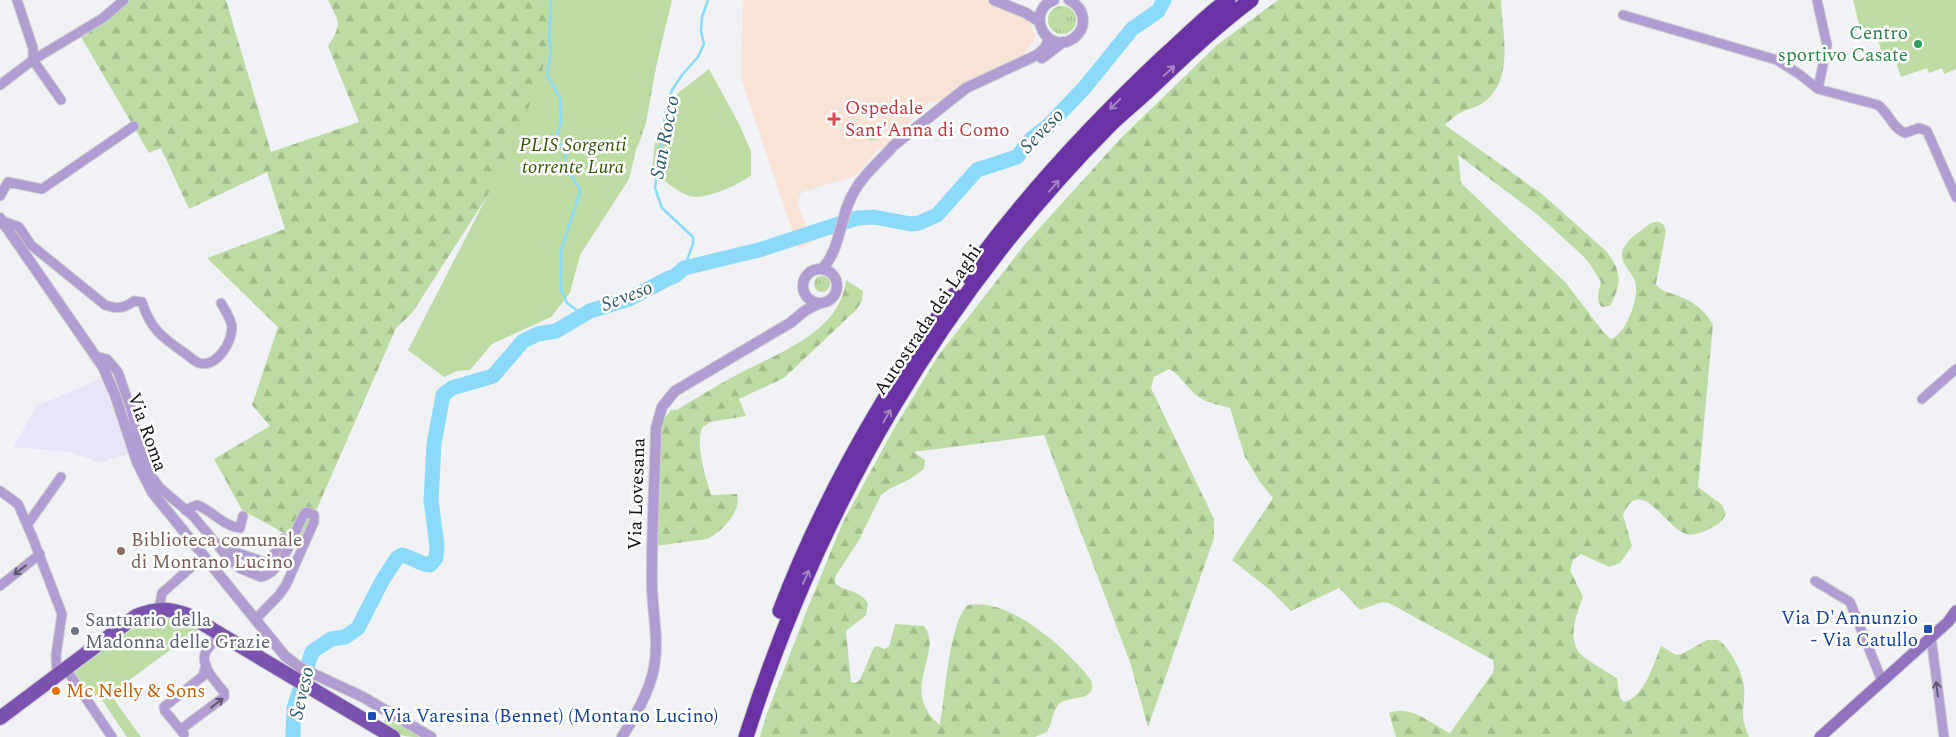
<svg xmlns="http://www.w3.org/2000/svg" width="1956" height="737" viewBox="0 0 1956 737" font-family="Spectral,serif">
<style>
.education{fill:#e8e5fb}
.medical{fill:#f9e3d6}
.grass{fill:url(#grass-tufts)}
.forest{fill:url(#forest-firs)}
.park{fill:#bddca4}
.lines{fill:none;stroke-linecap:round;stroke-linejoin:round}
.stream{stroke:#8bdafa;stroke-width:2.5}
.river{stroke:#8bdafa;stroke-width:15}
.minor-casing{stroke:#ccced1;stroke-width:11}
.tertiary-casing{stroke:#ccced1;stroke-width:12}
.secondary-casing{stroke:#ccced1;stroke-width:13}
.primary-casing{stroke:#ccced1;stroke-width:16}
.motorway-casing{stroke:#ccced1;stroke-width:17}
.minor{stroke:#b19dd1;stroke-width:9}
.tertiary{stroke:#b19dd1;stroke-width:10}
.secondary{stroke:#9272bf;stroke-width:11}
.primary{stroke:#7c52b0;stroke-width:14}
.motorway{stroke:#6933a3;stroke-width:15}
.oneway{stroke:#a585c8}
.oneway2{stroke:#605671}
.leisure-dot{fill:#2e9e5b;stroke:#fff;stroke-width:2}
.health-dot{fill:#e0444e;stroke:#fff;stroke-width:2}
.education-dot{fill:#8d6e63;stroke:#fff;stroke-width:2}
.transit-dot{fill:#1a4fb4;stroke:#fff;stroke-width:2}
.worship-dot{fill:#6b7280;stroke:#fff;stroke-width:2}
.food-dot{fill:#e8710a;stroke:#fff;stroke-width:2}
.labels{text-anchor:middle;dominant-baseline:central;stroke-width:5;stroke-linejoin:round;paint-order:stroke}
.leisure-label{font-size:19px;fill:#27864d;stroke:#fff;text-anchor:end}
.health-label{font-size:19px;fill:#be3a42;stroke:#fff;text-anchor:start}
.park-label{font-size:19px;font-style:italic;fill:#345600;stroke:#fff}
.street-label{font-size:19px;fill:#0f1011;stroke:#fff}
.education-label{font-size:19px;fill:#785e54;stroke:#fff;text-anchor:start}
.transit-label{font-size:19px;fill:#164399;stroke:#fff;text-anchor:end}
.worship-label{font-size:19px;fill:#5b616d;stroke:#fff;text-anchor:start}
.food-label{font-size:19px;fill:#c56008;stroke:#fff;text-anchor:start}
.water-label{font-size:20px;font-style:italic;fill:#2c586a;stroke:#fff}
</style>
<defs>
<pattern id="grass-tufts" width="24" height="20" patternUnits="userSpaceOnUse" patternTransform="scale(1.25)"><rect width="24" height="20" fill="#bddca4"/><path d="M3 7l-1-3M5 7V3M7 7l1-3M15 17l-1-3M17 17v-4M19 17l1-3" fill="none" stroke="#a1bc8c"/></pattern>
<pattern id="forest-firs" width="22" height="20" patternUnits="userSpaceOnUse" patternTransform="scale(1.25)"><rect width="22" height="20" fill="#bddca4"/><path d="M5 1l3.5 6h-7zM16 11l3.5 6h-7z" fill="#a1bc8c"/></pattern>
</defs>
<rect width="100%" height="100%" fill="#f0f2f6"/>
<path class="education" d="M102 378 128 454 101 462 68 452 13 447 37 406Z"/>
<path class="medical" d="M744 0H991L1029 20 1036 37 1020 59 969 80 939 102 931 101 884 148 879 149 855 176 802 192 797 202 812 243 798 248 741 78 743 5Z"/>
<path class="grass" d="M1048 20a14 14 0 1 1 28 0a14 14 0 1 1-28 0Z
M866.5 135a5.5 5.5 0 1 1 11 0a5.5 5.5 0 1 1-11 0Z
M814 284a8 8 0 1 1 16 0a8 8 0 1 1-16 0Z
M387 717 419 737C405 737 392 735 384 722Z"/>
<path class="forest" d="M130 0H226L271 152 359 122 328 46C343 23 339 23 328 0H668L646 123 638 146 629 157 495 184 412 313 396 328 302 543 242 510 214 459 270 426 252 405 278 327 207 258 285 229 267 172 189 209 161 148 149 153 81 37Z
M1278 0H1501C1502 32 1515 79 1484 102 1478 107 1471 108 1464 111 1457 114 1450 120 1445 125L1542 194 1606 251C1622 271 1622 283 1610 306L1602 307C1595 301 1599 290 1601 282L1590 264 1583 256 1538 215 1458 155 1461 183 1566 283 1604 333 1611 339C1627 333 1640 296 1635 281 1632 272 1620 263 1622 253 1624 243 1634 235 1642 230 1647 226 1652 221 1659 222L1664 225 1666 231 1656 284C1662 292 1668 292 1676 295 1693 301 1705 310 1713 325L1698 487 1722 505 1726 514C1722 523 1714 527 1705 531 1699 533 1692 536 1686 534 1667 529 1640 473 1623 515L1632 546 1620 563 1609 567 1581 554 1573 560 1570 570 1583 597C1577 613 1568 635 1578 651 1582 658 1609 673 1617 678L1620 698 1624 702C1644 698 1654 663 1661 646L1676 655 1682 654 1707 640H1718C1729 646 1743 673 1744 687 1746 709 1738 712 1749 737H1396L1389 713C1411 704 1431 724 1450 733L1492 674 1494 668 1493 660 1389 603 1382 602 1360 610 1339 588 1291 611 1270 590 1232 560 1273 498 1260 482 1245 457 1230 408C1220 405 1206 403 1199 397 1187 389 1181 375 1169 369L1154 377 1151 388 1214 519V538L1148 727 1130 662 1044 435 914 452 925 460 924 469 910 479 889 489 881 495 859 540 835 577V583C845 593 858 588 868 603L866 615 846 631 851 682 856 683 860 680 874 647 878 646 884 649 889 647 895 624 924 626C945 652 897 690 940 725 945 699 949 621 968 605 1010 597 1067 649 1091 680 1098 705 1067 693 1058 705 1052 713 1052 724 1047 732L1035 737H760L766 716 807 610 842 524 892 432 938 356 1026 243 1121 138 1217 45Z
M846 280 863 291 862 301 856 310 784 378 739 399 746 416 710 422 702 428C695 445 706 478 711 495L737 494C742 511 722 532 707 539L648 547 659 425 671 410H677C696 398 716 386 736 375 775 354 841 333 846 280Z"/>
<path class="park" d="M553 0H672L629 179 580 255 570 293 551 317 492 344 470 370 457 371 444 377 408 350 502 167 541 80Z
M1853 0H1956V69L1944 74 1942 68 1929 73 1927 68 1901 77 1893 53 1883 56 1876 33 1862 36Z
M709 69 738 122 751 151V175C741 184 710 197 696 197 682 197 663 179 652 171L655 140 678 93Z
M160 616 174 618 199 629 110 694 141 737H127L98 694 91 699 75 673 79 668 141 623Z"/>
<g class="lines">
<path class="stream" d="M551 0 549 41 551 52 547 75 560 98 561 123 556 138 565 151 566 168 579 187 580 192 561 250V289L567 303 583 315
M684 268 693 244V237L662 208 655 188 665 115 672 90 682 75 698 57 704 44 701 31 702 17 708 0"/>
<path class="river" d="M293 737 294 708 312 652 331 639 345 637 358 628 382 581 397 558 402 555C412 557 419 564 430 565L436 558 437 546 431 500 432 483 434 444 443 395 452 388 493 376 523 341 538 334 556 331 590 311 629 299 669 278 675 276 684 268 759 250 857 218 874 217 911 224 919 223 937 215 977 170 1017 157 1031 139 1048 126 1085 87 1132 29 1158 11 1164 0"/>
<g class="minor-casing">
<path id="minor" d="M17 0 33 48V60L61 100
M1817 0 1827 45 1818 89
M1623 15 1777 60 1799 74 1818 89 1878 105C1889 113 1892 128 1905 133L1919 128 1927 131 1956 197
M0 85 33 60 103 18 124 0
M0 196 8 182 42 189 134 126
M1 224 2 221 19 227 31 245 105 305C117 309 123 309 134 301L142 302C150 329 164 339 186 354 190 357 194 361 199 363 217 368 231 343 232 328 232 320 225 310 221 303
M95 356 107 359 118 372 131 409 142 453 153 478 160 488 193 516 230 560 241 569 261 577C285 572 293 531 305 513L307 512 314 515V522L286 585 279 595 255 620
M1922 399 1956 369
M0 491 18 504 32 536 62 614 56 655 57 675
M185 510 197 505C213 511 223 526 240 528L243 516
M27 525 61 477
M219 547 265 562 271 559 284 538
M1815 581 1850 602 1882 681
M0 586 40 554
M159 609 162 593 197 562
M1931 637 1944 737
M66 669 112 737
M183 733V728L188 724 224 697V692C217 683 201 667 205 654 207 647 216 641 220 634
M184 734 165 711 164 707 203 676 206 665"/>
</g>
<g class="tertiary-casing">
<path id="tertiary" d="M994 0 1026 13 1040 22
M1054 0C1023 12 1048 57 1074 38 1079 34 1083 28 1083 21 1083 11 1077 4 1069 0
M1042 58 1063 42
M0 218 103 367 115 395 137 462 152 492 285 656 301 668 363 697 431 737
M822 269C842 248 839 215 855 190 861 180 871 169 880 160 884 155 889 152 893 146L966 88 1037 55 1045 48 1049 39
M803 286a17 17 0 1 1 34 0a17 17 0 1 1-34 0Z
M622 737C635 716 649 693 654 668 659 641 653 615 652 588 651 535 655 481 656 428L662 407 675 391 790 323 806 310 820 303"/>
</g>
<g class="secondary-casing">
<path id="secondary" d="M1820 737 1948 622 1956 611"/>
</g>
<g class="primary-casing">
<path id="primary" d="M0 718 136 616C155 608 169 608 188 615L393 737"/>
</g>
<g class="motorway-casing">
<path id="motorway" d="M967 276C1024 197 1091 125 1162 58 1184 39 1204 17 1228 0
M780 611C823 499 883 393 954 295
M746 737C819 507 941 295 1111 124 1124 111 1139 100 1152 87 1184 57 1216 26 1251 0"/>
</g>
<use href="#minor" class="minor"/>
<use href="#tertiary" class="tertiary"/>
<use href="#secondary" class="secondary"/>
<use href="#primary" class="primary"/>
<use href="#motorway" class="motorway"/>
</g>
<defs><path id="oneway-shaft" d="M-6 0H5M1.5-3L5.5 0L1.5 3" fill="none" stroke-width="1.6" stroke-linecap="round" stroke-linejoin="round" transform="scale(1.25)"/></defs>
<g class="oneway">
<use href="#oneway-shaft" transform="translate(1169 71) rotate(-43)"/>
<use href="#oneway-shaft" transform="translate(1115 104) rotate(135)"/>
<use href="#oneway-shaft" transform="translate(1054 186) rotate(-48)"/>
<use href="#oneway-shaft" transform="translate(887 416) rotate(-60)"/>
<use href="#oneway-shaft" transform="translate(806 577) rotate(-66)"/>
</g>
<g class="oneway2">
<use href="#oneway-shaft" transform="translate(20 570) rotate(142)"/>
<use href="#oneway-shaft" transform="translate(1937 689) rotate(-97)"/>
<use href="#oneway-shaft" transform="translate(217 703) rotate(-38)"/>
</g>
<circle class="leisure-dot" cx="1918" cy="44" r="5"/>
<path class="health-dot" d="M831.5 111.5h5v5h5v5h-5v5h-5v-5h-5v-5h5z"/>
<circle class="education-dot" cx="121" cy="551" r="5"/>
<g class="transit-dot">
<rect x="1923" y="624" width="10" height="10" rx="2.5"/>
<rect x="367" y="711" width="10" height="10" rx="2.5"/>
</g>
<circle class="worship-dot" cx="75" cy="631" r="5"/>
<circle class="food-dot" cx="56" cy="691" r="5"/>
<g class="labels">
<g class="leisure-label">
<text x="1908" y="33">Centro<tspan x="1908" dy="22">sportivo Casate</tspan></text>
</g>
<g class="health-label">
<text x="845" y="108">Ospedale<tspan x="845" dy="22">Sant'Anna di Como</tspan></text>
</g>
<g class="park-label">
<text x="573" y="145">PLIS Sorgenti<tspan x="573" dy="22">torrente Lura</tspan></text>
</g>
<g class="street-label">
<text transform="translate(928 320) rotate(-56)">Autostrada dei Laghi</text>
<text transform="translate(147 432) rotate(70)">Via Roma</text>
<text transform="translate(637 494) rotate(-88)">Via Lovesana</text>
</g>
<g class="education-label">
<text x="131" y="540">Biblioteca comunale<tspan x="131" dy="22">di Montano Lucino</tspan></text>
</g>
<g class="transit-label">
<text x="1918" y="618">Via D'Annunzio<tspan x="1918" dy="22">- Via Catullo</tspan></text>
<text x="382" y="716" text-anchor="start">Via Varesina (Bennet) (Montano Lucino)</text>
</g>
<g class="worship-label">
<text x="85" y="620">Santuario della<tspan x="85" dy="22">Madonna delle Grazie</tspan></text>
</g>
<g class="food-label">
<text x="66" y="691">Mc Nelly &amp; Sons</text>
</g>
<g class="water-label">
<text transform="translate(1042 131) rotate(-46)">Seveso</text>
<text transform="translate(665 137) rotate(-79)">San Rocco</text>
<text transform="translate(627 296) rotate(-21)">Seveso</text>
<text transform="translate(302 693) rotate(-77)">Seveso</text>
</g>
</g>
</svg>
